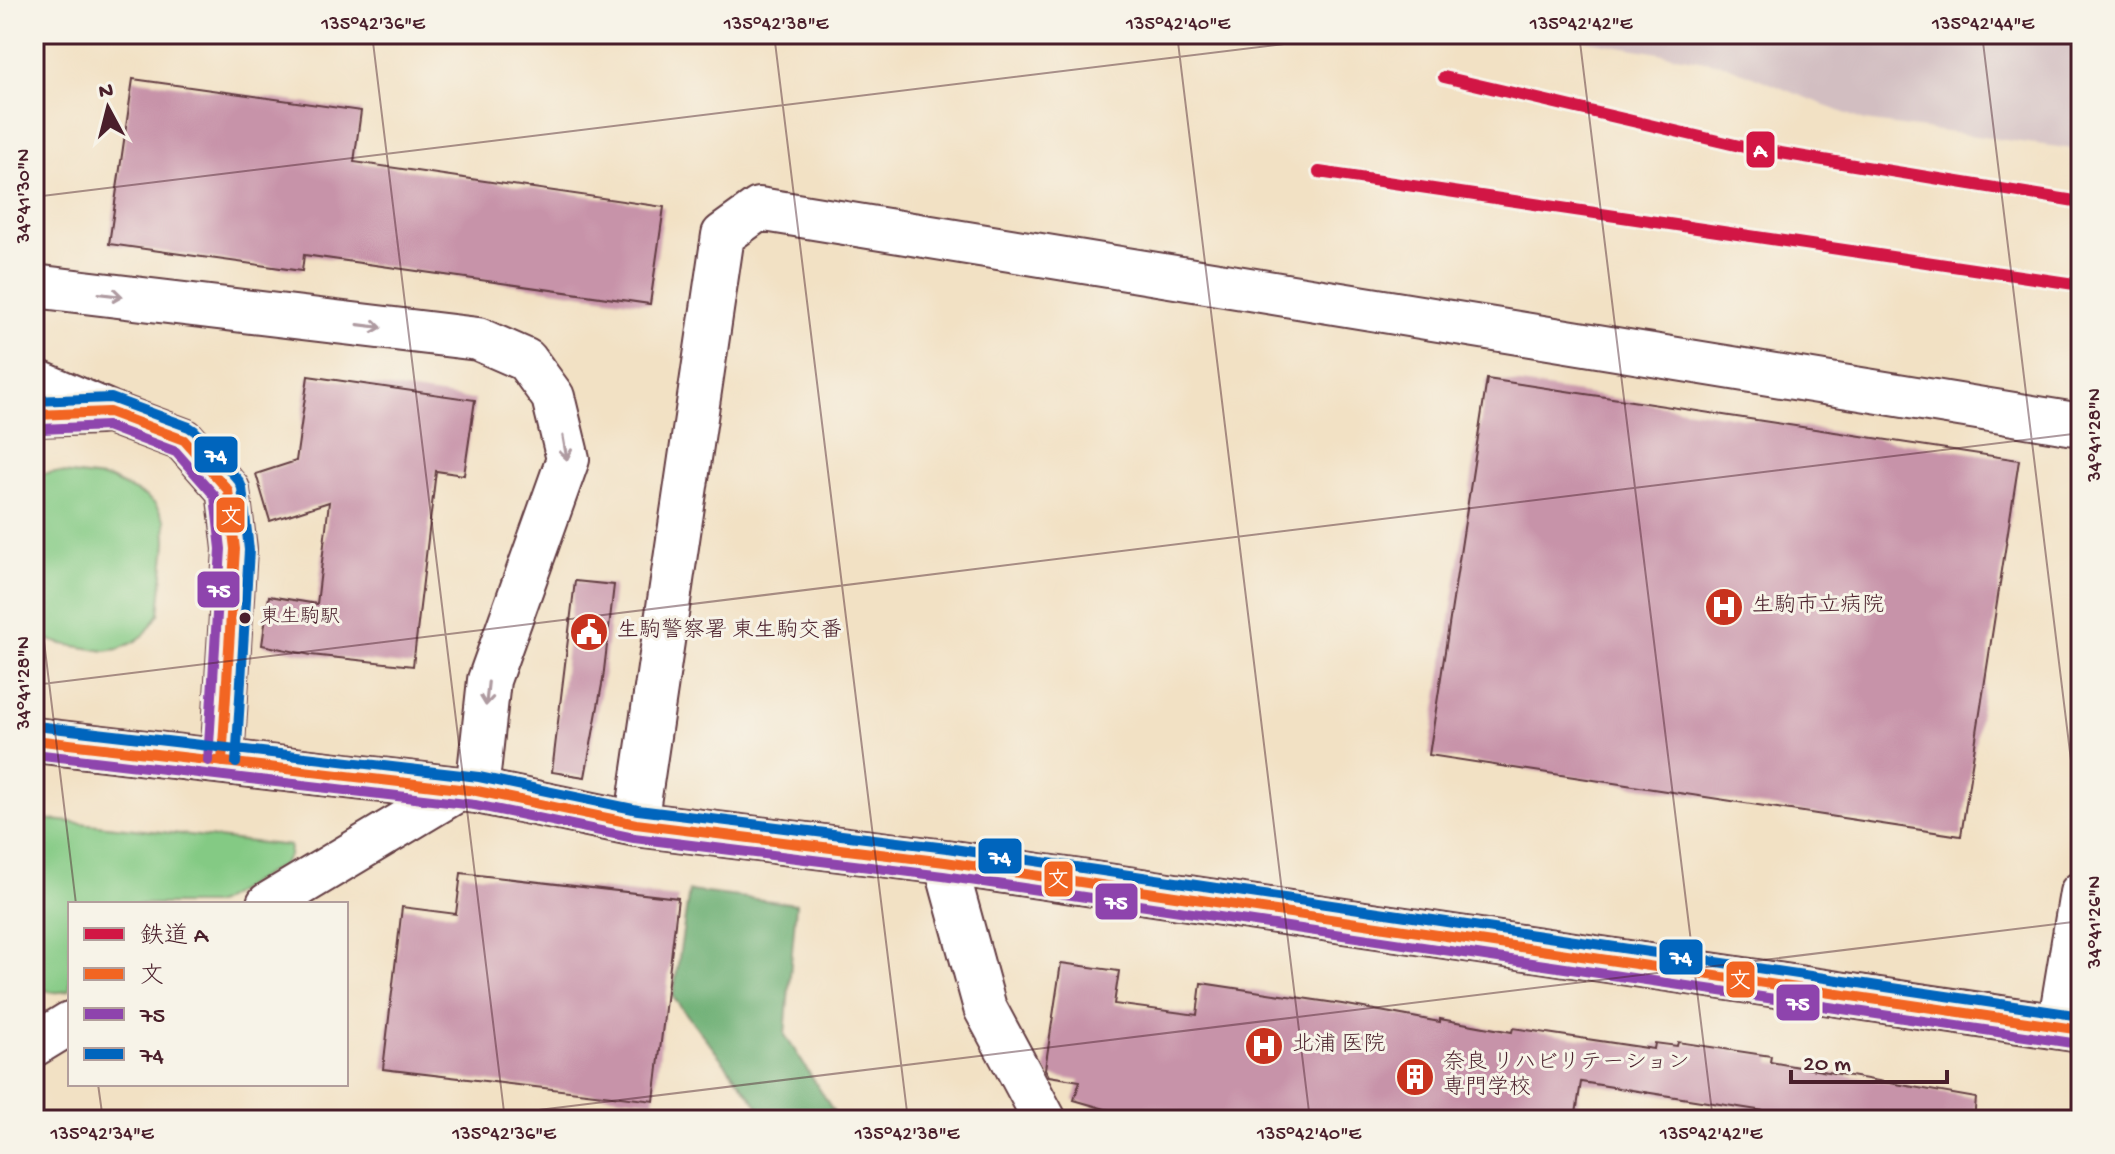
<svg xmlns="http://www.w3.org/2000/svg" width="2115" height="1154" viewBox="0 0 2115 1154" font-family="'Gochi Hand','Klee One',sans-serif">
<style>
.industrial{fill:#d2bec1}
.green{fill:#84ca84;stroke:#677458;stroke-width:2}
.forest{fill:#6bae72;stroke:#5a664e;stroke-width:2}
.building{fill:#c793a9}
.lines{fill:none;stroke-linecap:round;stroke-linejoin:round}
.minor-casing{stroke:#633c42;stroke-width:46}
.tertiary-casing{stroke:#633c42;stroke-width:48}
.minor{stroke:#fff;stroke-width:42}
.tertiary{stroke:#fff;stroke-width:44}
.bus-1-casing{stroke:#f7f3e8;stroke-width:16}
.bus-2-casing{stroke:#f7f3e8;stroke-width:16}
.bus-3-casing{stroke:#f7f3e8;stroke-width:16}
.bus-1{stroke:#f26522;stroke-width:10}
.bus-2{stroke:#8e44ad;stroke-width:10}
.bus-3{stroke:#0065bd;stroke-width:10}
.rail-1-casing{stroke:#f7f3e8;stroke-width:18}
.rail-1{stroke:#d21644;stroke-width:12}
.oneway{stroke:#ae9aa0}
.ticks{fill:none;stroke:#4a1f2b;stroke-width:2;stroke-opacity:0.45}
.bus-dot{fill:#4a1f2b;stroke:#f7f3e8;stroke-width:3}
.labels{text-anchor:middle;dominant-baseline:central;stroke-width:6;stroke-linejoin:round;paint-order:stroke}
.bus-label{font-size:20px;fill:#4a1f2b;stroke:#f7f3e8;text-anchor:start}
.poi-label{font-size:22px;fill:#4a1f2b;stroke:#f7f3e8;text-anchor:start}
.line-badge{stroke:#f7f3e8;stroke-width:3}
.badge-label{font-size:22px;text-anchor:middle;font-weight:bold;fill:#fff}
.neatline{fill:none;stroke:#4a1f2b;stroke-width:3}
.ticks-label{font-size:20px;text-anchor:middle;fill:#4a1f2b}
</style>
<rect width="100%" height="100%" fill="#f7f3e8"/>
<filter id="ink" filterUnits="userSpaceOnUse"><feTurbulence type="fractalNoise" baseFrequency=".0125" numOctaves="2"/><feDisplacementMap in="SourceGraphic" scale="16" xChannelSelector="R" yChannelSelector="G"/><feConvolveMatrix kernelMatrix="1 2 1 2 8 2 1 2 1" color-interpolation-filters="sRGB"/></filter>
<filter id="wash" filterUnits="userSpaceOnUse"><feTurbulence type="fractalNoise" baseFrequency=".006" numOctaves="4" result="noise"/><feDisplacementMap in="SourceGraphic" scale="32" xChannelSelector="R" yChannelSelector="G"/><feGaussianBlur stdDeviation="1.8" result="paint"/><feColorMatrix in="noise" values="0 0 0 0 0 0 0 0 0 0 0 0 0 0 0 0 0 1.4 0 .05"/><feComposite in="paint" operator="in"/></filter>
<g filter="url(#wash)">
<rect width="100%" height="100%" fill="#f2e1c4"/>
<path class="industrial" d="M1549 34H2081V150L1864 121 1722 64Z"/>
<path class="green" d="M55 472 110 479 145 496 155 504 165 520 166 542 159 614 144 635 134 642 119 649 105 651 62 644 49 640 34 629V475Z
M34 818 290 846 289 856 283 864 216 904H70V990C57 994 43 993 34 981Z"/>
<path class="forest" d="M689 891 796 904 785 1035 839 1120H786L764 1113 673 997Z"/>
<g id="blocks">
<path class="building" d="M133 79 361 111 354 162 664 207 650 304 304 255 302 271 109 244Z
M308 376 475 400 464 475 436 471 413 666 311 655 262 645 269 596 317 604 329 502 270 521 256 474 296 461Z
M1487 379 2019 460 1961 836 1429 755Z
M575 581 614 585 603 679 585 777 552 772Z
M461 873 678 898 654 1101 383 1069 402 907 456 914Z
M1061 963 1119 971 1114 1004 1197 1015 1201 983 1342 1004 1440 1022V1019L1512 1032 1513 1028 1654 1049 1655 1043 1677 1046 1678 1042 1771 1056 1770 1062 1976 1098 1974 1120H1821L1581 1082 1575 1120H1172L1112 1111 1074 1100 1080 1081 1049 1076 1045 1069Z"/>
</g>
</g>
<g filter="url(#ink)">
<use href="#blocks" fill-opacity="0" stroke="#633c42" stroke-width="2"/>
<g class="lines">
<g class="minor-casing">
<path id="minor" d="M34 286 478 339 526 360 553 397 568 459 489 680 477 791
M34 380 109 412 184 440 228 490 235 549 222 762
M34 417 36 415 100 413
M636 824 723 235 759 209 2081 425
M945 862 985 1008 1045 1120
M268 904 458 790
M2059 1026 2081 893
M34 1045 70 1023"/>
</g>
<g class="tertiary-casing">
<path id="tertiary" d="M34 740 477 791 636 824 945 862 2081 1030"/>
</g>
<use href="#minor" class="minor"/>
<use href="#tertiary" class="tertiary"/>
<g class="bus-1-casing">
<path id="bus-1" d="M34 417 36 415 109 412 184 440 228 490 235 549 222 762
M34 740 477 791 636 824 945 862 2081 1030"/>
</g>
<g class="bus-2-casing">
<path id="bus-2" d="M42 429 107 426 176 452 215 496 221 549 208 761
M34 754 475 805 634 838 943 876 2079 1044"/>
</g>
<g class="bus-3-casing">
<path id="bus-3" d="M34 401 111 398 189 427 195 431 239 481 242 488 249 550 236 763
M36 726 479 777 638 810 947 848 2081 1016"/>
</g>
<use href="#bus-1" class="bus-1"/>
<use href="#bus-2" class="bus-2"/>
<use href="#bus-3" class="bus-3"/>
<g class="rail-1-casing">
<path id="rail-1" d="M1444 77 1744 147 2081 202
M1319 172 2081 285"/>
</g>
<use href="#rail-1" class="rail-1"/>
</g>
<defs><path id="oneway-shaft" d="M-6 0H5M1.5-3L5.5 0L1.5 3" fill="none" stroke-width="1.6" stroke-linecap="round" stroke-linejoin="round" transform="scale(2)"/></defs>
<g class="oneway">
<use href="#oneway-shaft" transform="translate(111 295) rotate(7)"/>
<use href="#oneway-shaft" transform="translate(370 326) rotate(7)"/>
<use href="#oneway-shaft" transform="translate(565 448) rotate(80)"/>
<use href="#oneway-shaft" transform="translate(487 694) rotate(96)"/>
</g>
</g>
<path class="ticks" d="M372 34 505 1120M774 34 908 1120M1177 34 1310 1120M1579 34 1713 1120M1982 34 2081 842M34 197 1365 34M34 559 76 904M34 685 2081 433M98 1084 103 1120M457 1120 2081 921"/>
<defs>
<g id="hospital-disc" transform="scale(2)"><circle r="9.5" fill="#c8321e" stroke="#f7f3e8"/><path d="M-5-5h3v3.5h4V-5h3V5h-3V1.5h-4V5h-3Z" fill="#fff"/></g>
<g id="civic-disc" transform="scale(2)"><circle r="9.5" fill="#c8321e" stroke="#f7f3e8"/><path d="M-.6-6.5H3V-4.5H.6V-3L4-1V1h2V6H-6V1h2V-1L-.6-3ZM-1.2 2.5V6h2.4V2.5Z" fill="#fff"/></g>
<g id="building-disc" transform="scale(2)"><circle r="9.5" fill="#c8321e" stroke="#f7f3e8"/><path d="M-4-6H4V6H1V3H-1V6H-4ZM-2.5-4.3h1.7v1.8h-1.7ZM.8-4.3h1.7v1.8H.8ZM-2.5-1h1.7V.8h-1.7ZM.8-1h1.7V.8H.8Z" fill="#fff"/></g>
</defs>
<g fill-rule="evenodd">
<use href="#hospital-disc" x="1724" y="607"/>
<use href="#civic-disc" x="589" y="632"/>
<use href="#hospital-disc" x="1264" y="1046"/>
<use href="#building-disc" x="1415" y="1077"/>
</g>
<circle class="bus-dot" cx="245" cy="618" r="7"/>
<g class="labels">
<g class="bus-label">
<text x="260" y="618">東生駒駅</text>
</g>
<g class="poi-label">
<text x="1752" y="607">生駒市立病院</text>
<text x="617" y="632">生駒警察署 東生駒交番</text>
<text x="1292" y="1046">北浦 医院</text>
<text x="1443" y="1064">奈良 リハビリテーション<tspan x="1443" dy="25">専門学校</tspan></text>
</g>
</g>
<g class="line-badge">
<rect x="1745" y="130" width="31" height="39" rx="8" fill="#d21644"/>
<rect x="193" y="435" width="46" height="39" rx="8" fill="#0065bd"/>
<rect x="215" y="496" width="31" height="38" rx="8" fill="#f26522"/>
<rect x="196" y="570" width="45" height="39" rx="8" fill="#8e44ad"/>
<rect x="977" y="837" width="46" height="38" rx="8" fill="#0065bd"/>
<rect x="1043" y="860" width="31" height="38" rx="8" fill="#f26522"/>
<rect x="1094" y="882" width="45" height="39" rx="8" fill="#8e44ad"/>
<rect x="1658" y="938" width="46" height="38" rx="8" fill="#0065bd"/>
<rect x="1725" y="960" width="31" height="39" rx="8" fill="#f26522"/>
<rect x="1775" y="983" width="46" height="39" rx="8" fill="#8e44ad"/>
</g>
<g class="badge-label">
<text x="1760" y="157">A</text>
<text x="216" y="462">74</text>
<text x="231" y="523">文</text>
<text x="219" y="597">75</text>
<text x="1000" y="864">74</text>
<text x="1058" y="886">文</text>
<text x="1116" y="909">75</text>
<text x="1681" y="964">74</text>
<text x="1740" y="987">文</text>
<text x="1798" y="1010">75</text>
</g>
<rect width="2115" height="1154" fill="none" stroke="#f7f3e8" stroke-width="88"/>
<rect x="68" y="902" width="280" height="184" fill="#f7f3e8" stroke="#b29e9c" stroke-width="2"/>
<rect x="84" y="928" width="40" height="12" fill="#d21644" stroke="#b29e9c" stroke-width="2"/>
<text x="140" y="942" font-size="24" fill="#4a1f2b">鉄道 A</text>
<rect x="84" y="968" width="40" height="12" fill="#f26522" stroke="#b29e9c" stroke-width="2"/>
<text x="140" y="982" font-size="24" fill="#4a1f2b">文</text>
<rect x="84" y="1008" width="40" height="12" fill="#8e44ad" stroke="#b29e9c" stroke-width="2"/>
<text x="140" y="1022" font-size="24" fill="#4a1f2b">75</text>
<rect x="84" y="1048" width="40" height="12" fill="#0065bd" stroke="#b29e9c" stroke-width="2"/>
<text x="140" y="1062" font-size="24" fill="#4a1f2b">74</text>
<g transform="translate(108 108) rotate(353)" stroke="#f7f3e8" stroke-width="6" paint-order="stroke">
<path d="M0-6L14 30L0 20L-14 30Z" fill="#4a1f2b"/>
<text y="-12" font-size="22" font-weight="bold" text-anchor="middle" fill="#4a1f2b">N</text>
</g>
<path d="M1791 1070v12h156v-12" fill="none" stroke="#4a1f2b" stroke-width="4"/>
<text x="1803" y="1070" font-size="24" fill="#4a1f2b" stroke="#f7f3e8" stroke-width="6" paint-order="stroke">20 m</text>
<rect x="44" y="44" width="2027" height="1066" class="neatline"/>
<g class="ticks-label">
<text x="373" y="29">135°42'36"E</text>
<text x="776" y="29">135°42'38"E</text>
<text x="1178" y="29">135°42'40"E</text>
<text x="1581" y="29">135°42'42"E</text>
<text x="1983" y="29">135°42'44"E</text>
<text transform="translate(22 196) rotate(-90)" y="7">34°41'30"N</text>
<text transform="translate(2093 435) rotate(-90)" y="7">34°41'28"N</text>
<text transform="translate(22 683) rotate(-90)" y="7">34°41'28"N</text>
<text transform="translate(2093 922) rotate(-90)" y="7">34°41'26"N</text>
<text x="102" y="1139">135°42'34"E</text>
<text x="504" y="1139">135°42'36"E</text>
<text x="907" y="1139">135°42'38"E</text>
<text x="1309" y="1139">135°42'40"E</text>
<text x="1711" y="1139">135°42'42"E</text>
</g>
</svg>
